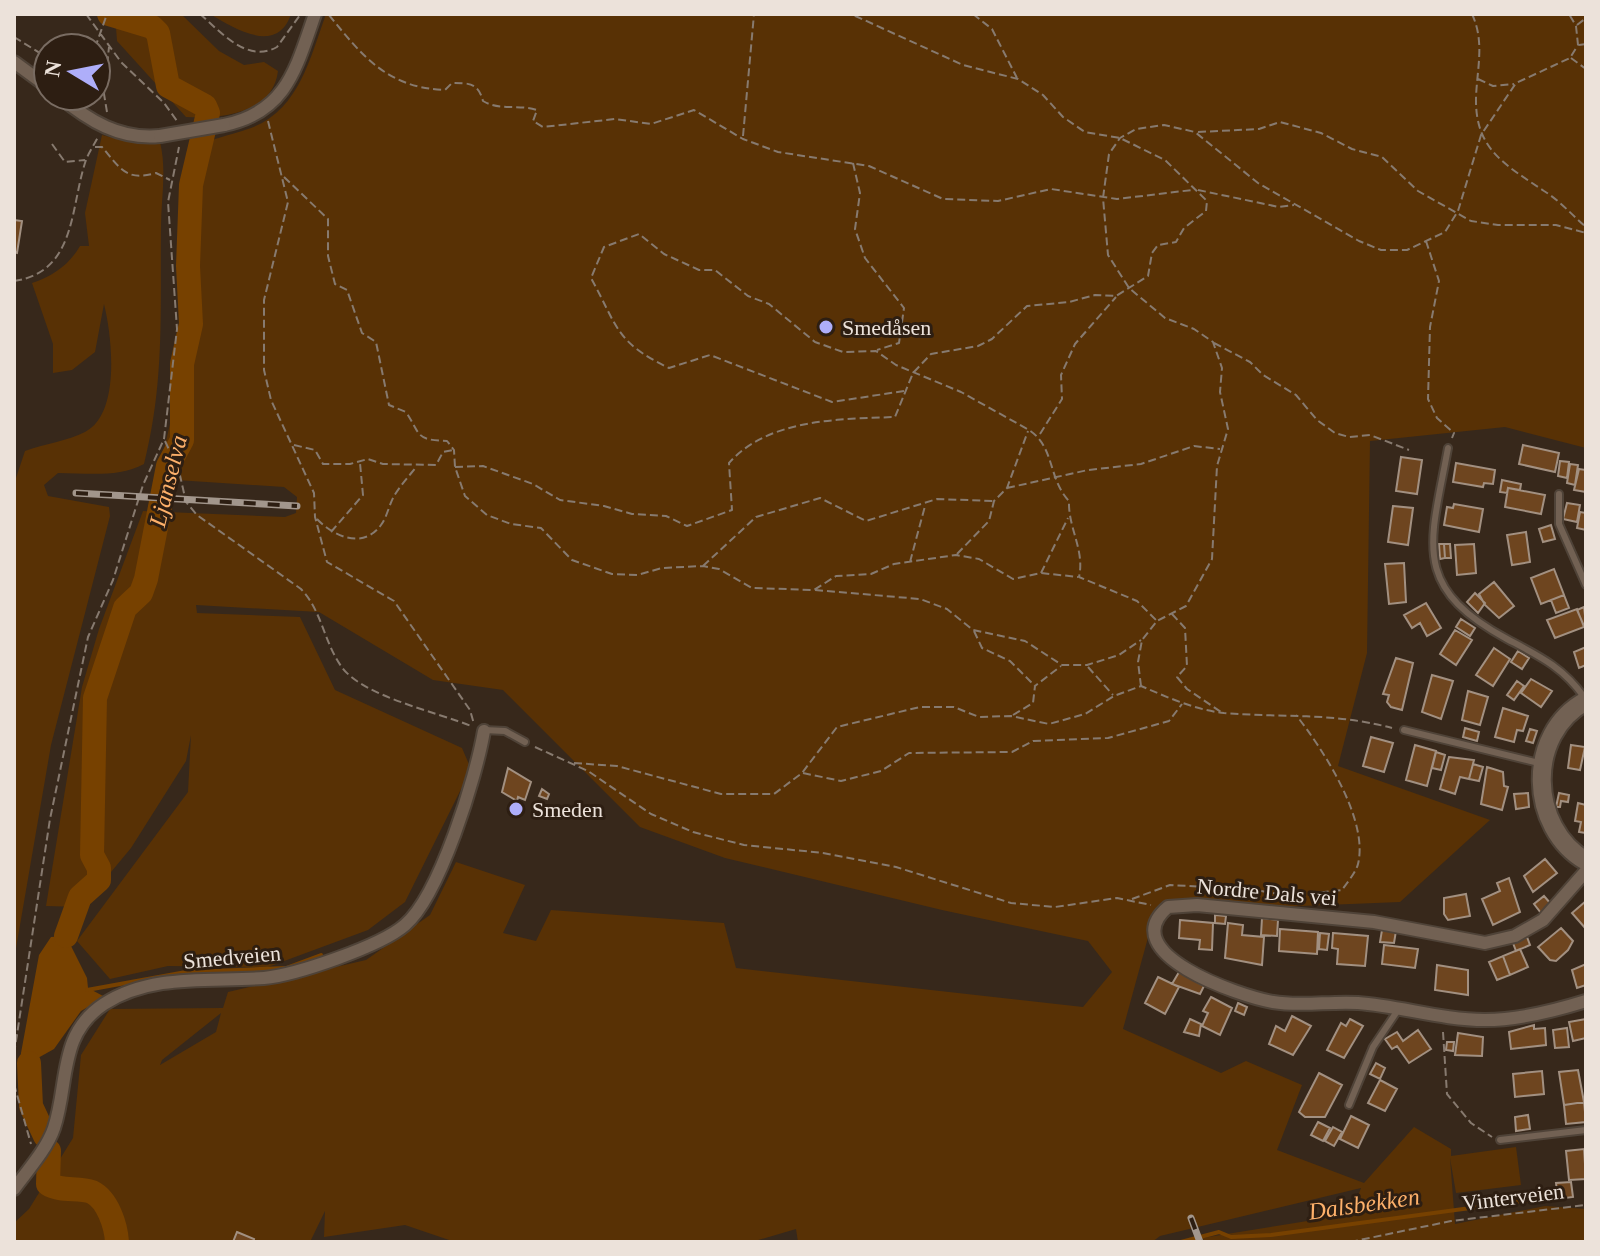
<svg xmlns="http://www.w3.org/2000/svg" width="1600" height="1256" viewBox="0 0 1600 1256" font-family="Georgia,serif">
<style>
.green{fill:#583105;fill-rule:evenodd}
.water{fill:#774100}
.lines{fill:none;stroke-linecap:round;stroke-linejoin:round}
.stream{stroke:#774100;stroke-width:4}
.river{stroke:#774100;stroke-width:24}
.building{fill:#6e451f;stroke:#a29081;stroke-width:2}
.lane-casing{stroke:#4f4338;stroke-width:10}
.street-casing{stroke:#4f4338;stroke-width:16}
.secondary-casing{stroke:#4f4338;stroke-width:22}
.path{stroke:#877a6f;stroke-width:2;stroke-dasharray:8 4;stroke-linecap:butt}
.lane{stroke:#726153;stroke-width:6}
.street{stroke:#726153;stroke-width:12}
.secondary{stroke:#726153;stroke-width:18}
.rail-casing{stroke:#a2968c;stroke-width:7}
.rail{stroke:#2d1e12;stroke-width:4;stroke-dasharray:12;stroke-linecap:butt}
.street-bridge-casing{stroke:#4f4338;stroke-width:16;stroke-linecap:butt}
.street-bridge{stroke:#726153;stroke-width:12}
.poi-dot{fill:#aeaefa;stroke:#2d1e12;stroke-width:3}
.labels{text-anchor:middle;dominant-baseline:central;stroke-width:6;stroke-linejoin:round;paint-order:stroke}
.poi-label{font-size:22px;fill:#ece2da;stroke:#2d1e12;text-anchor:start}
.street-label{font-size:22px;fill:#ece2da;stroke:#2d1e12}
.water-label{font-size:24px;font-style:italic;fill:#fdb06a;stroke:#2d1e12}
</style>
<rect width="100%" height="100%" fill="#37281b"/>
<path class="green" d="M115 14H181L219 51 244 65 264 62 278 71C273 114 220 119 186 117L117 41Z
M210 14H291C277 56 234 28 210 14Z
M326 14H1586V448L1505 427 1370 441 1367 653 1338 766 1490 820 1400 902 1155 912 1123 1029 1221 1073 1246 1061 1302 1085 1277 1150 1364 1183 1414 1127 1451 1149V1156L1516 1147 1521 1185 1456 1193 1450 1158 1455 1224 1545 1206 1586 1209V1242H1205L1202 1238 1351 1214 1361 1188 1160 1236 1152 1242H798L796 1229 755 1241 455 1242 405 1225 324 1237 325 1211 310 1242H14V1223L29 1209 73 1138 81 1055 110 1009 223 1008 228 992 366 960 430 915 456 862 525 885 503 933 536 941 551 910 724 923 736 968 1083 1007 1112 972 1088 941 942 910 725 858 640 827 503 690 433 680 319 612 196 605 197 613 300 617 335 690 462 748 471 769 405 902 368 930 268 967 168 966 110 979 77 941 188 792 191 735 186 761 131 848 82 907 46 906 82 687 99 629 143 511 285 517 296 513 297 497 284 487 161 479 160 468 174 406 180 360 183 300 180 211 187 150C208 139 229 136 251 128 299 110 310 58 326 14ZM221 1013 216 1032 160 1065 162 1060Z
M102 135 129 142H160C167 171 161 198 161 227 160 309 165 382 144 464 118 478 87 473 58 473L44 485 48 496 109 507 110 516 51 745 14 960V484L25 451C44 444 68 441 85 432 121 414 112 336 104 304L95 352 72 370 53 373V344L32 283C53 276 69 265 80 246H89L85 213Z"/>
<path class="water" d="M66 936 87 978 88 988 105 997 81 1011 54 1049 29 1063 21 1059V1053L39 955 51 937Z"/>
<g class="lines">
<path class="stream" d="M87 990 186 972 286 968 321 955
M1181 1242 1219 1232 1231 1237 1271 1235 1552 1197"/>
<path class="river" d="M66 936 80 897 99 880V868L92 855 95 698 125 608 141 593 146 579 168 466 182 440V364L191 324 188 266 191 185 208 113 205 106 168 86 158 33 152 27 109 14
M29 1063 31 1106 45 1136
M49 1151 48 1184C61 1192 78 1187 92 1192 108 1200 116 1226 117 1242"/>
</g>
<path class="building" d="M14 220 22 221 17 253 14 252Z
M1523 445 1559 453 1555 472 1519 464Z
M1401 457 1422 460 1417 494 1396 491Z
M1560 461 1569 462 1567 478 1558 476Z
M1456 463 1495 470 1493 484 1484 483 1483 487 1453 482Z
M1570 464 1578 465 1575 485 1567 483Z
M1579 469 1586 470V492L1574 490Z
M1502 480 1521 484 1520 490 1508 488 1507 493 1500 492Z
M1508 488 1545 495 1541 514 1505 507Z
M1567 503 1580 505 1577 522 1563 519Z
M1454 504 1483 509 1479 532 1444 525 1447 507 1453 508Z
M1393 506 1413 508 1408 545 1388 542Z
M1580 512 1586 513V530L1577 528Z
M1551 525 1555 539 1543 542 1539 529Z
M1526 532 1530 562 1512 565 1507 535Z
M1439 544H1444L1445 558 1440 559Z
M1444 544H1450L1451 558H1445Z
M1474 544 1476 573 1457 575 1455 545Z
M1404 563 1406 602 1389 604 1385 564Z
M1554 569 1564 595 1541 604 1531 578Z
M1494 582 1514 606 1499 618 1485 605 1479 594Z
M1475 593 1485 603 1478 613 1467 602Z
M1564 595 1569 608 1556 613 1551 600Z
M1426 603 1441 628 1427 636 1420 623 1412 628 1404 615Z
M1584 607 1586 625 1584 626 1577 610Z
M1577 609 1584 627 1555 638 1547 620Z
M1461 619 1475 628 1470 636 1456 627Z
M1455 630 1472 640 1456 665 1440 654Z
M1586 647V665L1579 668 1574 652Z
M1494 648 1510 659 1493 686 1476 675Z
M1518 651 1529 658 1522 669 1511 662Z
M1396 658 1413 663 1402 710 1391 707 1387 702 1389 695 1383 694Z
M1432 675 1453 681 1441 719 1422 712Z
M1531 679 1552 691 1541 707 1521 693Z
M1517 681 1524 686 1514 700 1507 695Z
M1468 691 1488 697 1480 725 1462 720Z
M1503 708 1528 716 1523 731 1517 730 1514 742 1495 737Z
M1465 728 1479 732 1477 741 1463 737Z
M1530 729 1537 731 1533 743 1526 741Z
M1371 737 1393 743 1384 772 1363 766Z
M1415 745 1436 751 1427 786 1406 780Z
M1571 745 1585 747 1580 770 1568 768Z
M1436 752 1445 755 1441 770 1432 768Z
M1449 757 1474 760 1469 779 1460 777 1455 794 1440 789Z
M1473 764 1483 767 1479 781 1469 779Z
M1487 767 1503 772 1504 786 1508 787 1502 810 1481 804Z
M508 768 531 782 525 800 518 797 517 801 502 792Z
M542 789 549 794 547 799 539 796Z
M1528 793 1529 807 1516 809 1514 794Z
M1559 793 1569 795 1568 802 1561 801 1560 807H1556Z
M1578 803 1586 805V833L1579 832 1581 822 1575 821Z
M1545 859 1557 873 1533 892 1524 876Z
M1509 878 1520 912 1493 925 1482 899 1500 891 1497 883Z
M1466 894 1470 916 1448 920 1444 914V898Z
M1544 896 1551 904 1541 913 1534 904Z
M1586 901V929L1572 913Z
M1215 915 1226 916 1225 924 1215 923Z
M1262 918 1278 920 1277 936 1261 935Z
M1180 920 1213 923 1212 950 1199 949 1200 940 1179 938Z
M1228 923 1243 925 1242 935 1264 937 1262 965 1225 958Z
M1561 928 1573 941 1568 950 1556 961 1550 960 1538 947Z
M1280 929 1318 932 1317 954 1279 951Z
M1382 930 1396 931 1394 943 1380 942Z
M1320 933 1329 934 1327 950 1319 949Z
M1333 933 1368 936 1365 966 1337 964 1338 949 1332 948Z
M1527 937 1530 945 1516 951 1513 943Z
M1384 945 1418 949 1415 968 1382 964Z
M1520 949 1528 967 1510 975 1503 956Z
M1503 956 1510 975 1497 980 1489 962Z
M1586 964V985L1577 988 1572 970Z
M1437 965 1468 970V995L1435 990Z
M1179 972 1204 986 1200 994 1172 984Z
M1158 977 1179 987 1165 1014 1145 1003Z
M1211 997 1232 1008 1220 1035 1202 1026 1208 1013 1203 1011Z
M1238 1003 1247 1007 1244 1015 1235 1011Z
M1292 1016 1311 1026 1293 1055 1269 1044 1276 1026 1285 1031Z
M1190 1019 1201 1024 1199 1036 1184 1032Z
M1350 1019 1363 1026 1344 1058 1327 1050 1341 1023 1346 1026Z
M1586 1019V1038L1573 1041 1569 1022Z
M1534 1025V1029L1545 1028 1546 1045 1511 1049 1509 1032Z
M1567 1028 1569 1047 1555 1048 1553 1030Z
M1418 1030 1431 1049 1409 1063 1397 1046 1392 1049 1385 1039 1397 1032 1403 1041Z
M1458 1033 1483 1037 1482 1056 1455 1055Z
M1447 1042H1454L1453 1051 1446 1050Z
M1376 1063 1385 1068 1380 1079 1370 1074Z
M1578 1070 1584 1102 1564 1105 1559 1072Z
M1542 1071 1544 1094 1515 1097 1513 1074Z
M1319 1073 1342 1085 1325 1117H1305L1299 1112Z
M1380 1080 1397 1089 1385 1111 1368 1103Z
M1584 1102 1586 1122 1566 1124 1564 1105Z
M1528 1115 1530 1129 1516 1131 1515 1117Z
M1351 1116 1369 1125 1358 1148 1340 1139Z
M1318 1122 1330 1128 1323 1141 1311 1135Z
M1333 1127 1342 1132 1334 1146 1325 1141Z
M1584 1149 1586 1179 1569 1180 1566 1151Z
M1571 1182 1573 1197 1558 1199 1556 1183Z
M237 1232 254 1239 253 1242H233Z"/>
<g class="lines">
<g class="lane-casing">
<path id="lane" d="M1448 448C1431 542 1409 586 1507 639 1539 656 1563 667 1584 697
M1559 494V524L1586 585
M484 730 505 731 525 742
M1404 730 1539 763
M1349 1105 1373 1047 1398 1010
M1500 1140 1586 1130"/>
</g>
<g class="street-casing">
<path id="street" d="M14 62 48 87
M59 96C89 121 120 140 160 136
M224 125C287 112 296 68 315 14
M1586 871 1543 920 1515 936 1485 943 1374 922 1197 905 1168 907C1113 953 1239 996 1273 1002 1301 1007 1330 1001 1358 1003 1400 1006 1442 1020 1485 1020 1518 1020 1554 1011 1586 1001
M14 1189C27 1171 47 1149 54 1128 69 1083 58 1034 104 1004 152 973 211 982 264 978 296 975 381 946 405 925 440 895 476 777 484 731"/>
</g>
<g class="secondary-casing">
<path id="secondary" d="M1586 701C1525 734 1529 828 1586 861"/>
</g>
<path class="path" d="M86 14 121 62 164 103 177 121
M200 14C220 31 247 64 277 47L300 15
M973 14 992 29 1017 78
M1472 14C1485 42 1477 68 1476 98 1475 150 1506 165 1544 191 1559 200 1572 215 1586 227
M329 15C363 57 388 88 445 90L452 83C470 83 478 83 483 101 500 111 518 104 537 110L533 121 543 127 615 119 651 124 694 110 743 139 778 152 869 166 943 199 998 201 1051 189 1117 199 1192 190
M1577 25 1586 18
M14 37 48 58
M1579 45 1586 44
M95 48 107 14
M1571 58 1586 69
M1478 79 1493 86 1514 84
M107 112 104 94 109 47
M268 121 288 202 264 300V370L271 400 314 493 315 517 327 562 394 601 470 710 474 724
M1198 132 1259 129 1280 122 1321 133 1352 149 1382 157 1418 191 1471 221 1498 225H1556L1586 233
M743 136 754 14
M52 144 65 162 85 160
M95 147H102C120 168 126 182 156 173L170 180
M853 163 860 193 855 229 865 258 904 308 899 343 877 350
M284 177 328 219V256L335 284 347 290 362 333 376 342 389 405 406 412C421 435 415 440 447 441L454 450 455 467 465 496 487 515 511 524 541 528 572 560 612 574 637 575 662 568 703 566 719 569 752 588 814 590 836 576 871 574 894 564 956 555 979 559 1013 579 1041 573 1078 577
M1198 190 1279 207 1294 205
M1426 241 1439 281 1430 327 1428 399 1437 418 1454 433 1452 438
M14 281C77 272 70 206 86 160 89 152 94 145 98 137
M1214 343 1250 362 1263 375 1296 395 1317 420 1335 433 1349 437 1370 435 1409 450
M904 391 832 402 710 355 669 368C615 342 618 327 591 278L604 247 639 234 664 254 699 270H715L748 296 769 304 815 342 843 352 876 351 896 365 961 392 1029 430C1055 447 1048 479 1069 501 1068 528 1085 550 1079 577L1137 601 1157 621
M1040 434 1062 399 1061 375 1075 344 1116 297
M165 441 179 471 186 502 197 515 301 589C322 611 324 642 341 666 361 696 437 712 471 726
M294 445 315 450 323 464H350L368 459 383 464 436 465 443 452 453 450
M455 467 483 466 533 484 560 500 604 506 632 514 666 516 687 526 732 510 729 463C768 419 838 419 895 417L913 373 931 354 978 346 992 339 1027 306 1069 302 1095 295 1116 296 1148 276 1152 253 1158 245 1176 242 1184 228 1206 211 1207 201 1165 160 1120 138 1085 132 1063 117 1043 95 1018 79 963 65 851 14
M1007 488 1088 470 1141 464 1194 446 1220 449
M317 519C333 536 363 550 381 525 387 517 389 505 394 496 400 486 409 476 417 466
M331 532 363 495 360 463
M957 554 989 521 994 501 1007 488 1028 431
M910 562 925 506
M703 566 756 517 820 498 866 521 937 499 994 501
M1041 573 1068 518
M815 590 920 599 947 609 973 630 1025 641 1062 665H1087L1119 655 1141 640
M1172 614 1185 628 1187 666 1177 677 1187 689 1221 712
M974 631 982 648 1010 661 1035 686
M1088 667 1113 695
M1141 686 1138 662 1142 640 1157 621 1186 606 1212 559 1217 466 1228 429 1220 392 1222 368 1213 342 1194 329 1165 318 1129 288 1108 255 1103 198 1109 154 1120 138 1136 129 1164 125 1195 132 1258 183 1359 241 1381 250H1407L1445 232 1458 211 1481 135 1516 83 1570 58 1578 45 1576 26 1569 14
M1013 715 1033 703 1035 686 1061 666
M535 747 588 771 651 814 693 832 744 845 823 853 896 867 1011 903 1055 907 1117 898 1151 905
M574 763 617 766 721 794H774L802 773 837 727 920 707H954L979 717 1011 716 1049 724 1085 714 1114 696 1141 686C1167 697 1195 710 1224 713 1284 718 1332 712 1392 728
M803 773 841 781 881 771 909 753 1012 752 1033 741 1108 738 1169 721 1182 704
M1132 899 1170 885 1249 889 1290 896 1342 890C1347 883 1356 872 1358 864 1369 819 1322 748 1296 715
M1443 1032 1447 1094 1471 1123 1492 1137
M14 1054 50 819 88 637 113 580 143 485 164 439 177 329 168 202 179 147
M14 1084 31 1144
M1350 1242 1451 1221 1586 1205"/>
<use href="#lane" class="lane"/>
<use href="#street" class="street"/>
<use href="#secondary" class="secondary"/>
<g class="rail-casing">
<path id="rail" d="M76 493 297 506
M1191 1218 1200 1242"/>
</g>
<use href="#rail" class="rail"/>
<g class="street-bridge-casing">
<path id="street-bridge" d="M160 136 224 125"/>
</g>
<use href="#street-bridge" class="street-bridge"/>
</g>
<g class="poi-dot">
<circle cx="826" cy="327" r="8"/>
<circle cx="516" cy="809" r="8"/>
</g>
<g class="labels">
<g class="poi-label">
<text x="842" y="327">Smedåsen</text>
<text x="532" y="809">Smeden</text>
</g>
<g class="street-label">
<text transform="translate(1267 892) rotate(5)">Nordre Dals vei</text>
<text transform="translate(232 957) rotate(-5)">Smedveien</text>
<text transform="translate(1513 1197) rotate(-7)">Vinterveien</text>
</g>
<g class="water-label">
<text transform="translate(168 481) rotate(-76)">Ljanselva</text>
<text transform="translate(1364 1204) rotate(-8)">Dalsbekken</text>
</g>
</g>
<rect width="1600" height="1256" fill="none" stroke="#ece2da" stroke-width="32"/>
<g transform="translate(72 72) rotate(280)"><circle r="38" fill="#2d1e12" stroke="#796c62" stroke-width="2"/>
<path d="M0-6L14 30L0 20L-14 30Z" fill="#aeaefa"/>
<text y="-12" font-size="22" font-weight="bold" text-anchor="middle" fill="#ece2da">N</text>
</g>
</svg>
